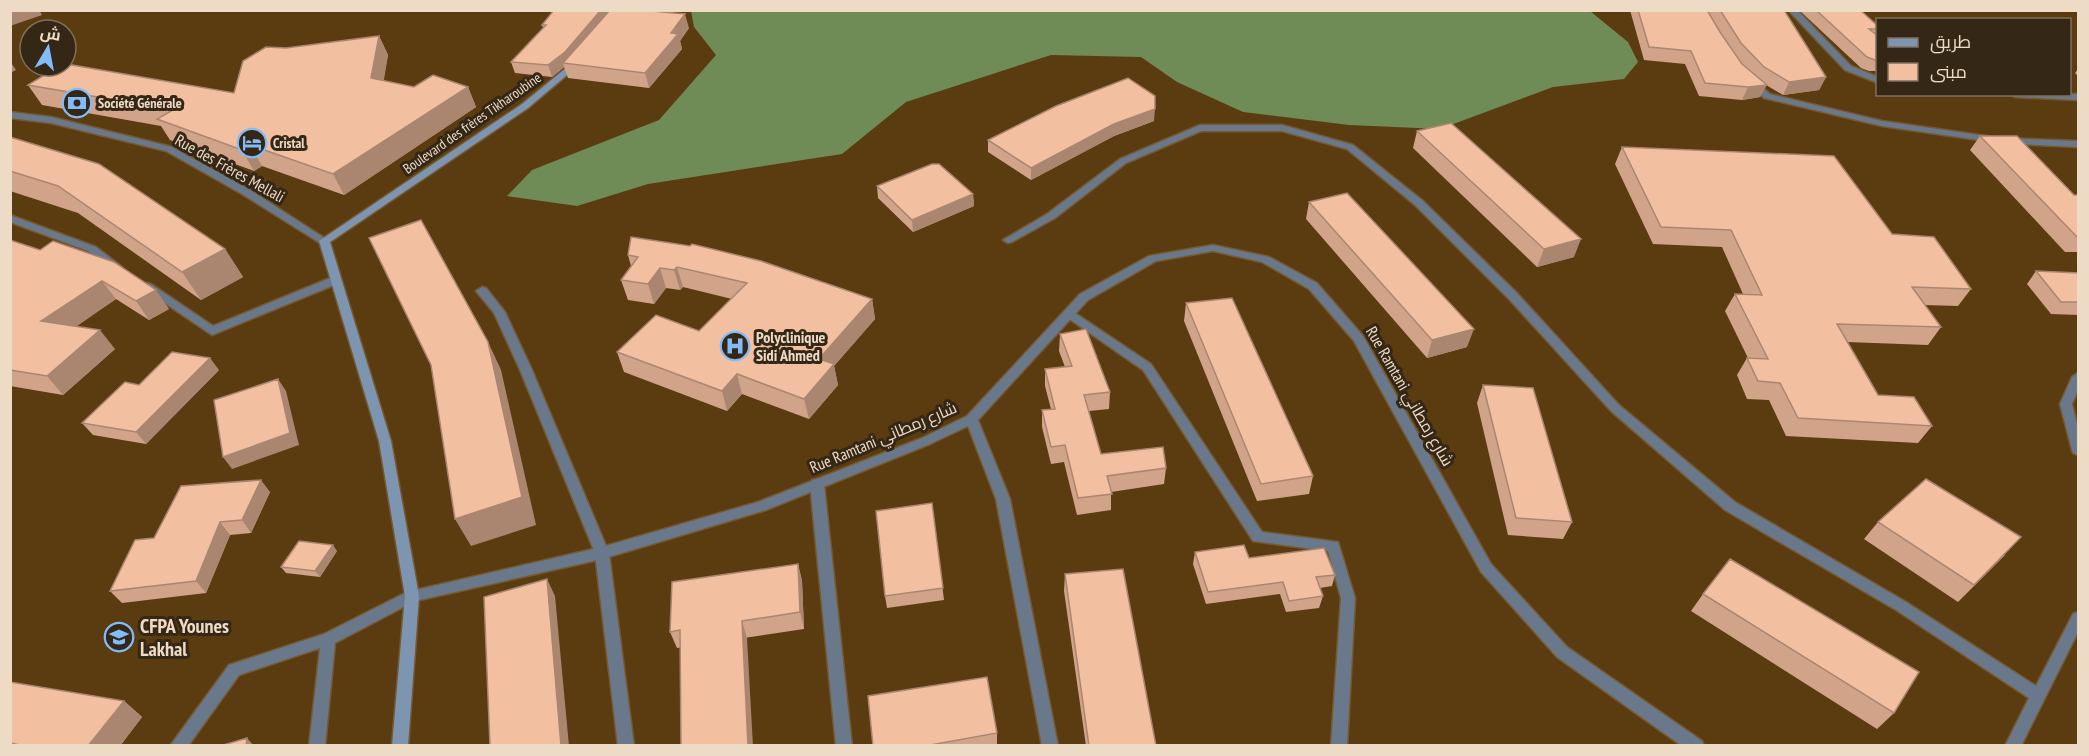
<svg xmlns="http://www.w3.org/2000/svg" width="2089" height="756" viewBox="0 0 2089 756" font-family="'PT Sans Narrow',Cairo,sans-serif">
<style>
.forest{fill:#6f8b56}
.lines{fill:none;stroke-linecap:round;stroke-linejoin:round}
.lane-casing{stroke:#755931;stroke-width:3}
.street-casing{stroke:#755931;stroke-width:3}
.secondary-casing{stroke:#755931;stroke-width:3}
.lane{fill:#69788a;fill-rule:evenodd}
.street{fill:#69788a;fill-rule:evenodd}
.secondary{fill:#7d95b0;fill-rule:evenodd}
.wall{fill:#d1a48a}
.shaded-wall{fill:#aa8671}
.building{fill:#f3bfa1;stroke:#aa8671;stroke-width:1.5}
.labels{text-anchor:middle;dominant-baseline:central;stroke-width:6;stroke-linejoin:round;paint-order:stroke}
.far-poi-label{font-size:14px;font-weight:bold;fill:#eedbc5;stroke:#352716;text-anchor:start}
.far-street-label{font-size:14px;fill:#eedbc5;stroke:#352716}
.street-label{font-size:16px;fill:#eedbc5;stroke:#352716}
.poi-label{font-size:16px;font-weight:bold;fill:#eedbc5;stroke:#352716;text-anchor:start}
.near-poi-label{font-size:20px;font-weight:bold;fill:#eedbc5;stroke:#352716;text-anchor:start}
</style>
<rect width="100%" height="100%" fill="#5b3c11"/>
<path class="forest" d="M691 11H1590L1628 42 1638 62 1624 79 1553 87 1440 129 1349 125 1243 112 1177 82 1141 57 1051 55 906 102 842 154 648 184 577 206 507 196 532 170 659 120 716 55 694 27Z"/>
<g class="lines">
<g class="lane-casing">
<path id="lane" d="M10 215 96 247 122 267 121 269H113L88 251 10 222Z
M335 276 340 280 339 283 212 335 141 287 147 283 151 284 213 326Z
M482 287 486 288 505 312 532 370 609 553 634 746H618L595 553 520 370 494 313 476 291Z
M1069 309 1151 364 1262 532 1338 542 1355 598 1347 746H1331L1341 598 1328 551 1253 541 1143 370 1065 316 1063 313Z
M817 479 822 480 824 484 852 746H836L810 484 812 480Z"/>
</g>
<g class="street-casing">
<path id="street" d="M1788 10H1797L1851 66 1878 77V83L1845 70Z
M1752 79 1770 94 1882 121 2000 138 2078 141V147L2000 143 1882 126 1764 98 1748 82Z
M2011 94H2078V100L2015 97Z
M10 112 51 117 172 147 250 190 329 241 324 244 320 243 242 194 166 151 51 123 10 118Z
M1200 125H1282L1353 145 1423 201 1516 292 1619 405 1735 502 1906 602 2036 686 2073 614 2078 612V632L2021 746H2005L2029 698 1896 610 1725 510 1611 411 1508 298 1415 205 1347 149 1282 131H1201L1126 163 1055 218 1012 242 1008 243 1003 240 1047 214 1120 159Z
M1213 245 1269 257 1317 283 1363 336 1491 564 1567 647 1702 741 1704 746H1682L1557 657 1481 572 1354 341 1309 289 1262 262 1213 251 1156 261 1088 300 978 420 1010 499 1058 746H1042L996 499 968 426 930 444 766 510 602 559 415 601 335 643 325 746H309L320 648 239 675 188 746H170L229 665 324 634 407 592 602 547 758 502 922 438 967 416 1080 294 1149 256Z
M2078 373V390L2072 404 2078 428V455L2073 453 2072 450 2060 404 2072 377Z"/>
</g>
<g class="secondary-casing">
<path id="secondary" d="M577 59 581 62 580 64 528 108 330 242 391 441 419 596 408 746H392L405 596 379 441 319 241 522 104Z"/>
</g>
<use href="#lane" class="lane"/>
<use href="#street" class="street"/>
<use href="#secondary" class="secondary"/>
</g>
<path class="wall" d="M1630 10H1784L1826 77 1819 90 1783 95 1766 85 1760 97 1742 100 1699 96 1685 64 1644 60Z
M1799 10H1860L1878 26 1877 36H1878V71H1869L1861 68Z
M542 25 689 28 680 41 682 49 649 88 568 78 564 67 552 77 515 73 511 62 543 28Z
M379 36 388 55 383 81 414 87H468L476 107 344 195 262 166 254 171 170 140 161 126 42 105 28 85 234 93 286 48Z
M2079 68V77L2075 73Z
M1154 121 1114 136 1031 180 988 152V140Z
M1417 131 1574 257 1537 267 1413 148Z
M1980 136 2074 195H2079V252H2065L1970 150Z
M10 137 225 249 243 277 201 300 78 213 10 191Z
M1622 147 1892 234 1971 289 1958 306 1925 305 1941 327 1928 345 1847 342 1878 395 1932 426 1918 443 1786 436 1769 400 1747 399 1737 375 1747 358H1748L1725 311 1735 294H1743L1722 247 1653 244 1615 164Z
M877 186 973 194 974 206 913 232 878 198Z
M1309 202 1467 347 1427 358 1306 219Z
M10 240 169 309 149 320 116 299 76 326 115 349 63 395 10 386Z
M628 255 872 299 875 319 834 366 838 385 809 419 742 394 727 411 624 372 617 352 699 331 732 299 683 287 680 290 666 288 654 304 628 300 621 280 631 266Z
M2036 271 2079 273V315L2051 314 2027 284Z
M1186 303 1313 476 1309 494 1257 501 1184 321Z
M1060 334 1110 392 1109 409 1089 411 1101 454 1166 468 1164 484 1111 492V510L1077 515 1064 462 1051 464 1042 427V410L1051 409 1045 386V369L1065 367 1059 351Z
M219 370 146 444 93 435 82 423 139 385Z
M1483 385 1572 522 1563 539 1508 535 1477 403Z
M270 492 251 533 230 535 206 593 122 603 110 591 154 538Z
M932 503 944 600 887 608 885 596Z
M1878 522 2005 555 1958 602 1864 539Z
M337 551 320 577 286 573 281 567Z
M1195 552 1249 558 1335 575 1332 586 1320 588 1323 596 1319 608 1286 612 1280 594 1206 604 1193 564Z
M798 564 802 581 804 629 677 648 670 632Z
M1065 574 1156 746H1086L1064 591Z
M1703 594 1894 713 1877 729 1691 611Z
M10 682 124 701 142 717 120 746H10Z
M997 733V746H873Z"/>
<path class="shaded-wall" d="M10 10H39L42 15 10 26Z
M601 10H614L563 63 564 67 552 77 548 65Z
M685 14 689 28 680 41 682 49 649 88 645 73Z
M379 36 388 55 381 98 371 78Z
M10 61 16 70 10 73Z
M1826 77 1819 90 1783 95 1789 82Z
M1767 85 1760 97 1742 100 1748 87Z
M468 87 476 107 344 195 333 174Z
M1155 109 1154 121 1114 136 1031 180V168L1114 124Z
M250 145 262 166 254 171 242 150Z
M973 194 974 206 913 232 912 220Z
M1581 239 1574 257 1537 267 1544 249Z
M225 249 243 277 201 300 182 272Z
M677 267 683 287 680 290 674 270Z
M660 268 666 288 654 304 648 284Z
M102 281 116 299 57 340 41 321Z
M156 290 169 309 149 320 136 301Z
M872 299 875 319 834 366 838 385 809 419 804 399 819 359Z
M1474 329 1467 347 1427 358 1432 340Z
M100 330 115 349 63 395 47 376Z
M488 342 501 370 536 525 471 546 455 519Z
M210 358 219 370 146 444 136 432Z
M737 374 742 394 727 411 722 391Z
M278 379 286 391 299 445 232 469 223 457Z
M261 480 270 492 251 533 242 520Z
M220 522 230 535 206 593 196 581Z
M333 545 337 551 320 577 315 571Z
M798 564 802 581 804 629 800 612Z
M547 579 555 596 569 746H561Z
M742 621 747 638 753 746H748Z
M124 701 142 717 120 746H88Z
M247 738 254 746H246Z"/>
<path class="building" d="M554 10H601L565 52 548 65 511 62 546 25H542Z
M610 10H640L685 14 671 33 678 34 645 73 563 63Z
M1638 10H1707L1720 32 1742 64 1767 85 1748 87 1705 83 1691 51 1649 47Z
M1720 10H1784L1826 77 1789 82 1764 67 1741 43Z
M1816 10H1860L1878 26V29H1869L1878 36V60H1875L1867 57Z
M379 36 371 78 414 87 433 75 468 87 333 174 250 145 242 150 157 119 173 110 28 85 59 66H66V64L234 93 243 61 266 47 286 48Z
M1128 78 1155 96V109L1114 124 1031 168 988 140 1056 106Z
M1451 123 1581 239 1544 249 1417 131Z
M1980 136H2017L2074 195H2079V237H2077Z
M10 137 99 164 225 249 182 272 58 186 10 171Z
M1622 147 1834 156 1892 234 1934 237 1971 289 1912 287 1941 327 1837 324 1878 395 1914 397 1932 426 1798 418 1780 383 1758 381 1747 358 1768 359 1735 294 1762 295 1731 230 1661 227Z
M932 164H939L973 194 912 220 877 186Z
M1347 193 1474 329 1432 340 1309 202Z
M421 220 488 342 522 497 455 519 431 365 369 238Z
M631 237 690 246 692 244 761 261 872 299 819 359 834 364 804 399 737 374 722 391 617 352 656 315 699 331 747 283 677 267 674 270 660 268 648 284 621 280 638 257 628 255Z
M10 240 40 250 53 241 114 262 156 290 136 301 102 281 41 321 100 330 47 376 10 370Z
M2036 271 2079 273V302H2061Z
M1232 298 1313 476 1261 484 1186 303Z
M1086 329 1110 392 1084 395 1101 454 1163 447 1166 468 1107 476 1112 494 1078 498 1065 445 1051 447 1042 410 1055 409 1045 369 1072 366 1060 334Z
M172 352 210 358 136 432 82 423 125 382 139 385Z
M278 379 290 433 223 457 214 400Z
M1483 385 1533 388 1572 522 1516 518Z
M1926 479 2021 537 1974 585 1878 522Z
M261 480 242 520 220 522 196 581 110 591 135 540 154 538 181 486Z
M932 503 943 588 885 596 876 511Z
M299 541 333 545 315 571 281 567Z
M1244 545 1249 558 1324 548 1335 575 1316 577 1323 596 1289 601 1283 582 1208 592 1195 552Z
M1730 559 1919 672 1894 713 1703 594Z
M798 564 800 612 742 621 748 746H681L680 630 670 632 672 582Z
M1123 569 1156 746H1089L1065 574Z
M547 579 561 746H490L484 597Z
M987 677 997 733 925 746H873L868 696Z
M10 682 124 701 88 746H25L10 743Z
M247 738 246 746H220Z"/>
<defs>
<g id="bank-ring" transform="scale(1.5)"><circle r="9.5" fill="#352716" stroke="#83bcfa" stroke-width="1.5"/><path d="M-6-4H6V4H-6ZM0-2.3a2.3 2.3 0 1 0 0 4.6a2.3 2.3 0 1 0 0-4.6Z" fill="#83bcfa"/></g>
<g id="hotel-ring" transform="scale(1.5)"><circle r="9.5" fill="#352716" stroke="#83bcfa" stroke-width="1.5"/><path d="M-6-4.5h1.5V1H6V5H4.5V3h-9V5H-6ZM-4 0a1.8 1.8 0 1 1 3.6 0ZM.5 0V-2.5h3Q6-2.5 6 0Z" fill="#83bcfa"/></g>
<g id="hospital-ring" transform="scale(1.5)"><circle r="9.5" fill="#352716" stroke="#83bcfa" stroke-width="1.5"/><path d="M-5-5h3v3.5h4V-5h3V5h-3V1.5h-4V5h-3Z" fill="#83bcfa"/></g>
<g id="university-ring" transform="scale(1.5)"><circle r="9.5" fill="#352716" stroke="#83bcfa" stroke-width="1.5"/><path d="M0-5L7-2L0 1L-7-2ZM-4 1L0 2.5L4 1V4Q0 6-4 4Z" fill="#83bcfa"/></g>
</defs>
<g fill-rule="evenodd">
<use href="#bank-ring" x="77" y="103"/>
<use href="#hotel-ring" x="252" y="143"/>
<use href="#hospital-ring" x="735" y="346"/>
<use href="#university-ring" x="119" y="637"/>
</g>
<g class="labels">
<g class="far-poi-label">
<text x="98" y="103">Société Générale</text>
<text x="273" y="143">Cristal</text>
</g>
<g class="far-street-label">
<text transform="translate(472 123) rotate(-35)">Boulevard des frères Tikharoubine</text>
</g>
<g class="street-label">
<text transform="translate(230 168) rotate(29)">Rue des Frères Mellali</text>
<text transform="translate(1410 396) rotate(60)">Rue Ramtani شارع رمطاني</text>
<text transform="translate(883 437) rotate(-23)">Rue Ramtani شارع رمطاني</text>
</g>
<g class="poi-label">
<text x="756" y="337">Polyclinique<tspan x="756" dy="18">Sidi Ahmed</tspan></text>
</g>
<g class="near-poi-label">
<text x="140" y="626">CFPA Younes<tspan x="140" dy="23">Lakhal</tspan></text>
</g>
</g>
<rect width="2089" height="756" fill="none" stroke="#eedbc5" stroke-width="24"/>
<rect x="1876" y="18" width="195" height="78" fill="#352716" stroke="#7f6f5c" stroke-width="1.5"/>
<rect x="1888" y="38" width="30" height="9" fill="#7d95b0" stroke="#7f6f5c" stroke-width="1.5"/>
<text x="1930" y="48" font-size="18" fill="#eedbc5">طريق</text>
<rect x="1888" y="63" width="30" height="18" fill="#f3bfa1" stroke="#7f6f5c" stroke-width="1.5"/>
<text x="1930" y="78" font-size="18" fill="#eedbc5">مبنى</text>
<g transform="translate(48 48) rotate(10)"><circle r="28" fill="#352716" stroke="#7f6f5c" stroke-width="1.5"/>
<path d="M0-4.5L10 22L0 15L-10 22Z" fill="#83bcfa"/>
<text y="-9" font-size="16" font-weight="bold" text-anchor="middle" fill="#eedbc5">ش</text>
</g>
</svg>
